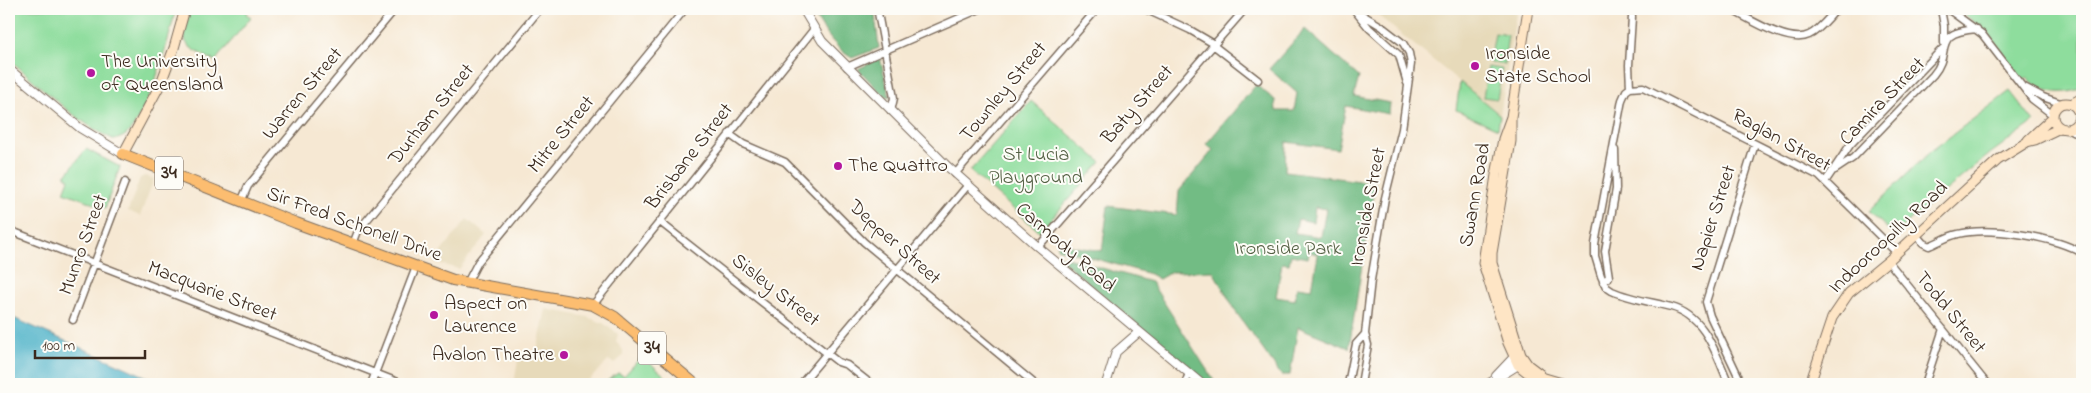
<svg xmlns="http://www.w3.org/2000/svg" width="2091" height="393" viewBox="0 0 2091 393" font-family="'Indie Flower',sans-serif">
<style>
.built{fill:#e7daba}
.green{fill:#8edd9d;stroke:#64845e}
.forest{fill:#72bc84;stroke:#567351;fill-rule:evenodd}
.water{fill:#48b0c7;stroke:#426d72}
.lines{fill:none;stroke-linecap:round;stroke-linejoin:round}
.minor-casing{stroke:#7c6c5d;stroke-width:9}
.tertiary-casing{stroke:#7c6c5d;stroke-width:10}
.secondary-casing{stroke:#7c6c5d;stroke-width:11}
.primary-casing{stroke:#7c6c5d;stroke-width:12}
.minor{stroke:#fff;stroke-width:6}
.tertiary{stroke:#fff;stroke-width:8}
.secondary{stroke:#fee5c5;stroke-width:9}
.primary{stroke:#fcbd6f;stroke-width:10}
.poi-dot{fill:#b5179e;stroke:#fdfcf7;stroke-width:2}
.labels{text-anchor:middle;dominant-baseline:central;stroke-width:4;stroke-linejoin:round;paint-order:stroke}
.shield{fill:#fdfcf7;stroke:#75695f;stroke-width:1}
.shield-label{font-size:19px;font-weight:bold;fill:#3b2a1e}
.poi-label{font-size:20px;fill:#3b2a1e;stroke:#fdfcf7;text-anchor:start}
.street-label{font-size:20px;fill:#3b2a1e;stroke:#fdfcf7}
.park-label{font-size:20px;fill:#546044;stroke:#fdfcf7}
</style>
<rect width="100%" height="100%" fill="#fdfcf7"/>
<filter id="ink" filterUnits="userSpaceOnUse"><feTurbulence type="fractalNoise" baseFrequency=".02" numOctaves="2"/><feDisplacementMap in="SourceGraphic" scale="10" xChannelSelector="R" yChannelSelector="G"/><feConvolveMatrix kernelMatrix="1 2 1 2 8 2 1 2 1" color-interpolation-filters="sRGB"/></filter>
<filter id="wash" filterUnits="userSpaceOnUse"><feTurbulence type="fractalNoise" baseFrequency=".0096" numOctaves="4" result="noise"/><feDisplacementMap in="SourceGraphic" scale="20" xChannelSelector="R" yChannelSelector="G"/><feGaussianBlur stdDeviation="1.12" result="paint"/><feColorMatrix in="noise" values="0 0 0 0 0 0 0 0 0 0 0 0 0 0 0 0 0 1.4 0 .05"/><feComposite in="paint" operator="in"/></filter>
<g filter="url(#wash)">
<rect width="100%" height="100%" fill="#f6e8d3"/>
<path class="built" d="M1370 9H1517L1500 115 1460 82Z
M145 176 154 179 140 216 128 211 140 178Z
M467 219 486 235 459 269 433 262Z
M546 309 587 317 603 323 618 334 616 342 623 350V356L614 364 609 360 585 384H514L519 354 536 356Z"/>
<path class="green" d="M9 9H176C167 45 152 103 129 132 126 136 120 138 115 140 75 122 42 87 9 59Z
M190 9H250L246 14 251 17 215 61C182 44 180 46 190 9Z
M1958 9H2082V88C2064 96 2040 93 2027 78L2022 81 1989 34Z
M1495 33 1508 35 1504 65 1490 62Z
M1488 67 1502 69 1497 99 1483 97Z
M1460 82 1500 115 1498 129 1456 110Z
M2010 91 2034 122 1991 153 1893 234 1869 211 1931 151Z
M1031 101 1101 162 1040 232 970 171Z
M86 149 120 167 105 208 64 192 69 179 65 176Z
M642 356 674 384H610L607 381 618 373 624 376Z"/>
<path class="forest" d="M811 9H868L875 15 879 48 852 58C834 48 821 26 811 9Z
M1305 29 1359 77 1354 96 1390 103 1389 114 1346 106 1338 149 1286 142 1285 171 1375 183 1349 348 1298 327 1290 375H1281L1236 312 1213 271 1171 272 1159 279 1150 274 1057 248 1058 244 1102 251 1108 206 1177 215 1179 191 1213 150 1206 144 1256 85 1275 100 1276 111H1294L1297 93 1269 69ZM1315 207 1326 209 1321 237 1295 233 1298 219 1313 222ZM1309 252 1318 254 1312 289 1297 287 1295 300 1276 297 1282 263 1289 264 1291 255 1308 258Z
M880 58 890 98 883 95 858 69Z
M1056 255 1151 282 1216 384H1207Z"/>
<path class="water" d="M9 316 163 384H9Z"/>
</g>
<g filter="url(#ink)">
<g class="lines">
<g class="minor-casing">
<path id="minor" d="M874 9 878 13 894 98 891 111
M1145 9 1190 30 1214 44
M1353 9 1381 26 1403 43 1409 53 1411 64 1402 129 1385 198 1371 280 1365 334 1368 345 1361 384
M1730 9C1748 18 1789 45 1809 35 1820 30 1828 18 1837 9
M1941 9 1944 26V43
M1948 9 1982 34 2032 99 2053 115
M1356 12 1369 28 1399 55 1407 83
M1632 17 1629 65 1630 88 1626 91 1622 100 1595 244V256L1601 276 1606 287 1612 291C1630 299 1652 302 1671 307 1706 316 1716 355 1729 384
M1213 45 1258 80
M847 67 980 9
M1630 88 1643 87 1819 176 1897 253
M2026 88 2043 97 2060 103
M2078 120 2082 127
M2069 129 2082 136
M729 134 743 144 785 162 864 242 1035 384
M1835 170 1853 158 1933 75C1954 51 1929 33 1977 29
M955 174 1097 9
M1825 182 1850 145 1942 49
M241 202 248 186 395 9
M660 222 838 362 847 365 871 384
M9 230 403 384
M1916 235 1923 243 1929 246C1939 242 1948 236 1958 234 1988 226 2055 237 2082 253
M353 244 358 231 540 9
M1038 247 1245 9
M1888 261 1987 384
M1603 282 1609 277 1605 251 1616 189 1615 150
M467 283 478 262 685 9
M593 305 814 29
M73 320 125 182
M371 384 416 267
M801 384 968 185
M1185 384 1189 373
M1348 384 1356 344 1365 334
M1742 384 1710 316 1706 302 1755 144
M1925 384 1943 329"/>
</g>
<g class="tertiary-casing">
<path id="tertiary" d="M803 9 822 41 947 166 1038 247 1202 384
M9 69 80 128 123 154
M1496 376 1514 357
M1106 384 1116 352 1139 332
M1488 384 1518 365"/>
</g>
<g class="secondary-casing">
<path id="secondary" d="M1528 9 1511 117 1503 139 1496 175 1483 263 1508 343 1518 365 1528 373 1565 384
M2053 116a13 13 0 1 1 26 0a13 13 0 1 1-26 0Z
M2071 104 2082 98
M1511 119V141L1492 253V263L1521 355 1528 365 1540 374
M2028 140 2053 117
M123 154 161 83 174 48 185 9
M1810 384 1832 318 1849 293 1888 261 1998 160 2027 142 2035 140 2060 128"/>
</g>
<g class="primary-casing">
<path id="primary" d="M123 154 296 223 453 280 593 305 615 317 695 384"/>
</g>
<use href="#minor" class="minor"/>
<use href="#tertiary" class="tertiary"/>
<use href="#secondary" class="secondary"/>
<use href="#primary" class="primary"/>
</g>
</g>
<g class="poi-dot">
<circle cx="1475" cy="66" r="5"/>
<circle cx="91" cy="73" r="5"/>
<circle cx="838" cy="166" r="5"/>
<circle cx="434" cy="315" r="5"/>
<circle cx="564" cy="355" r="5"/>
</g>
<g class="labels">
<g class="shield">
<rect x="155" y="156.5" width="28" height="33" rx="4"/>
<rect x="638" y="331.5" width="28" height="33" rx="4"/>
</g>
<g class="shield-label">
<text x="169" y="173">34</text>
<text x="652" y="348">34</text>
</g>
<g class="poi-label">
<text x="1485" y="54">Ironside<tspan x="1485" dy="23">State School</tspan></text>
<text x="101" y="62">The University<tspan x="101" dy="23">of Queensland</tspan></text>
<text x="848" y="166">The Quattro</text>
<text x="444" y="304">Aspect on<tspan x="444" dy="23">Laurence</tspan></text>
<text x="554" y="355" text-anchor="end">Avalon Theatre</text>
</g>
<g class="street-label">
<text transform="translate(1004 92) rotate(-50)">Townley Street</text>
<text transform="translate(303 94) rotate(-50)">Warren Street</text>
<text transform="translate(1883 102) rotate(-46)">Camira Street</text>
<text transform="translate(1138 105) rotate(-49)">Baty Street</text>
<text transform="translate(432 115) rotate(-51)">Durham Street</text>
<text transform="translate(562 135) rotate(-51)">Mitre Street</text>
<text transform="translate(1781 141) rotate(29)">Raglan Street</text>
<text transform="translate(690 157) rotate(-52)">Brisbane Street</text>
<text transform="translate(1476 195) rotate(-80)">Swann Road</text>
<text transform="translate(1369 207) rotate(-79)">Ironside Street</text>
<text transform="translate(1714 218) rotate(-72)">Napier Street</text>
<text transform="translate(354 225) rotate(20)">Sir Fred Schonell Drive</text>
<text transform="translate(1889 238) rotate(-43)">Indooroopilly Road</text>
<text transform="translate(894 243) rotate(42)">Depper Street</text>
<text transform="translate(84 245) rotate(-70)">Munro Street</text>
<text transform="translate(1065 248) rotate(41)">Carmody Road</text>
<text transform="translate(775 291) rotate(38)">Sisley Street</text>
<text transform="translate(212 292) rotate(21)">Macquarie Street</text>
<text transform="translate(1950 313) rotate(51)">Todd Street</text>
</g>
<g class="park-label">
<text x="1036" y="155">St Lucia<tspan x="1036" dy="23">Playground</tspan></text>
<text x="1288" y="249">Ironside Park</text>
</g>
</g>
<rect width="2091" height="393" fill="none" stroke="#fdfcf7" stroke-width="30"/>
<path d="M35 350v8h110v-8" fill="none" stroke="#3b2a1e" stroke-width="2.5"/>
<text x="42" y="350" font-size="15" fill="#3b2a1e" stroke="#fdfcf7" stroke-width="4" paint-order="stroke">100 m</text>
</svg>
